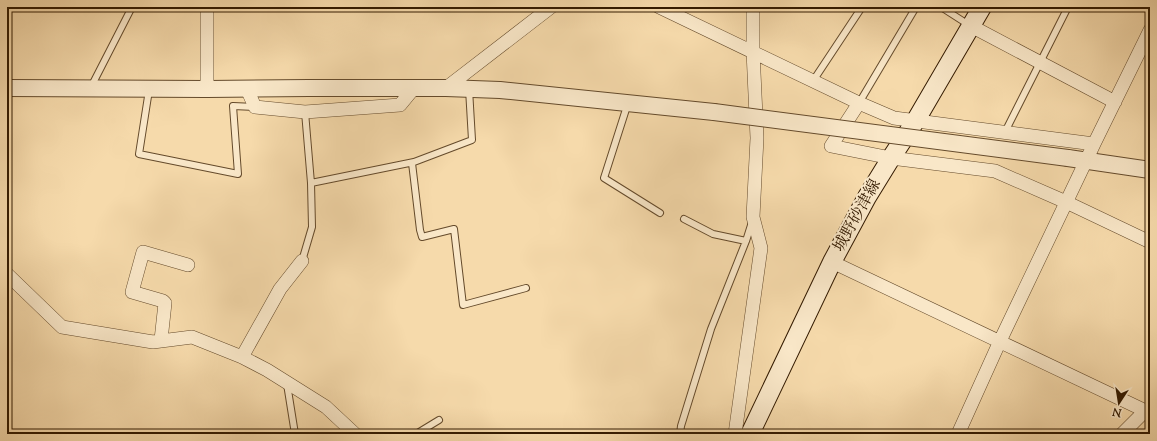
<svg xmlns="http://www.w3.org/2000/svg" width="1157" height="441" viewBox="0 0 1157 441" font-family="'Sorts Mill Goudy','Noto Serif JP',serif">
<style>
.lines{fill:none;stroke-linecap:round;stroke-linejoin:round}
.service-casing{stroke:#644a2b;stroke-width:8}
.minor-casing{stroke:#644a2b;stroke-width:14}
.tertiary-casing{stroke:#644a2b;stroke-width:18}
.secondary-casing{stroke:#331a00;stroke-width:20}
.service{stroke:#f9e7c8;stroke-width:6}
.minor{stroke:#f9e7c8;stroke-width:13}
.tertiary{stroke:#f9e7c8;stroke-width:16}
.secondary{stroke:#f9e7c8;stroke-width:18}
.tertiary-bridge-casing{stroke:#644a2b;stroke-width:18;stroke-linecap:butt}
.tertiary-bridge{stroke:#f9e7c8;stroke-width:16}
.labels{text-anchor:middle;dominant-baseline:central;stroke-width:4;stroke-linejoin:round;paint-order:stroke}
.street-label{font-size:16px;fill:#331a00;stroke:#f9e7c8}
</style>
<rect width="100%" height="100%" fill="#f6daab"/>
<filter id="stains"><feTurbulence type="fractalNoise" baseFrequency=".005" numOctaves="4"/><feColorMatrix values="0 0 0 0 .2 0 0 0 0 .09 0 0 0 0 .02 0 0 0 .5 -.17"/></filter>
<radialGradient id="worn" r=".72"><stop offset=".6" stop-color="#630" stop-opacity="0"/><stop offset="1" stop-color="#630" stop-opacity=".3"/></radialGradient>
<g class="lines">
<g class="service-casing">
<path id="service" d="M941 7 969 25
M813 81 862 7
M91 87 132 7
M149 90 139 154 238 174 233 106 255 107
M628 103 604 178 660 213
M859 103 916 7
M1005 132 1068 7H1080
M412 163 420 230 422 237 454 229 463 305 526 288
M311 183 414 162 472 140 469 89
M684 219 713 234 746 241
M302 261 312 227 311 183 305 112
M287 384 295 434
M416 434 439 420
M680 434 681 426 711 329 746 241 752 222"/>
</g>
<g class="minor-casing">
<path id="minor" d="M207 7V89
M659 7 859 103 894 118 1094 144 1000 341 958 434
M971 26 1115 102
M446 88 551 7
M247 89 255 107 305 112 400 105 414 88
M859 103 831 146 891 158 995 171 1066 202 1150 242
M1094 144 1150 30
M832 262 1150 413
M7 274 62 327 153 342 192 337 242 357 267 370 326 407 355 434
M161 340 165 303 163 301 132 292 143 252 188 265
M242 357 280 289 302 261
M735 434 761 248 753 217 757 138 753 51V7
M1122 434 1146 410"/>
</g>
<g class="tertiary-casing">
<path id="tertiary" d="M7 88 207 89 309 88H446L500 90 714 112
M1068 158 1150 170"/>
</g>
<g class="secondary-casing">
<path id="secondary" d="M750 434 832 262 867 197 891 158 916 120 982 7"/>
</g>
<use href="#service" class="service"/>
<use href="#minor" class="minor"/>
<use href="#tertiary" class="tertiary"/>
<use href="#secondary" class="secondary"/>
<g class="tertiary-bridge-casing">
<path id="tertiary-bridge" d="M714 112 1068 158"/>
</g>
<use href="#tertiary-bridge" class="tertiary-bridge"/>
</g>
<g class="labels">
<g class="street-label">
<text transform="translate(858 216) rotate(-61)">城野砂津線</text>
</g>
</g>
<rect width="1157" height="441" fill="none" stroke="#f6daab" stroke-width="24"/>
<rect x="8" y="8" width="1141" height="425" fill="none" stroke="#331a00" stroke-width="2"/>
<rect x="12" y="12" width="1133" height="417" fill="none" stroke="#331a00"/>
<g transform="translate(1119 403) rotate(192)" stroke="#f9e7c8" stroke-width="3" paint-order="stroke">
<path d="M0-3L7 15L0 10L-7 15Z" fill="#331a00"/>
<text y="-6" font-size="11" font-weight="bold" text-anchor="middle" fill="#331a00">N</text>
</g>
<rect width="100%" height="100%" filter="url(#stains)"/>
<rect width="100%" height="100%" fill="url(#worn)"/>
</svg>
